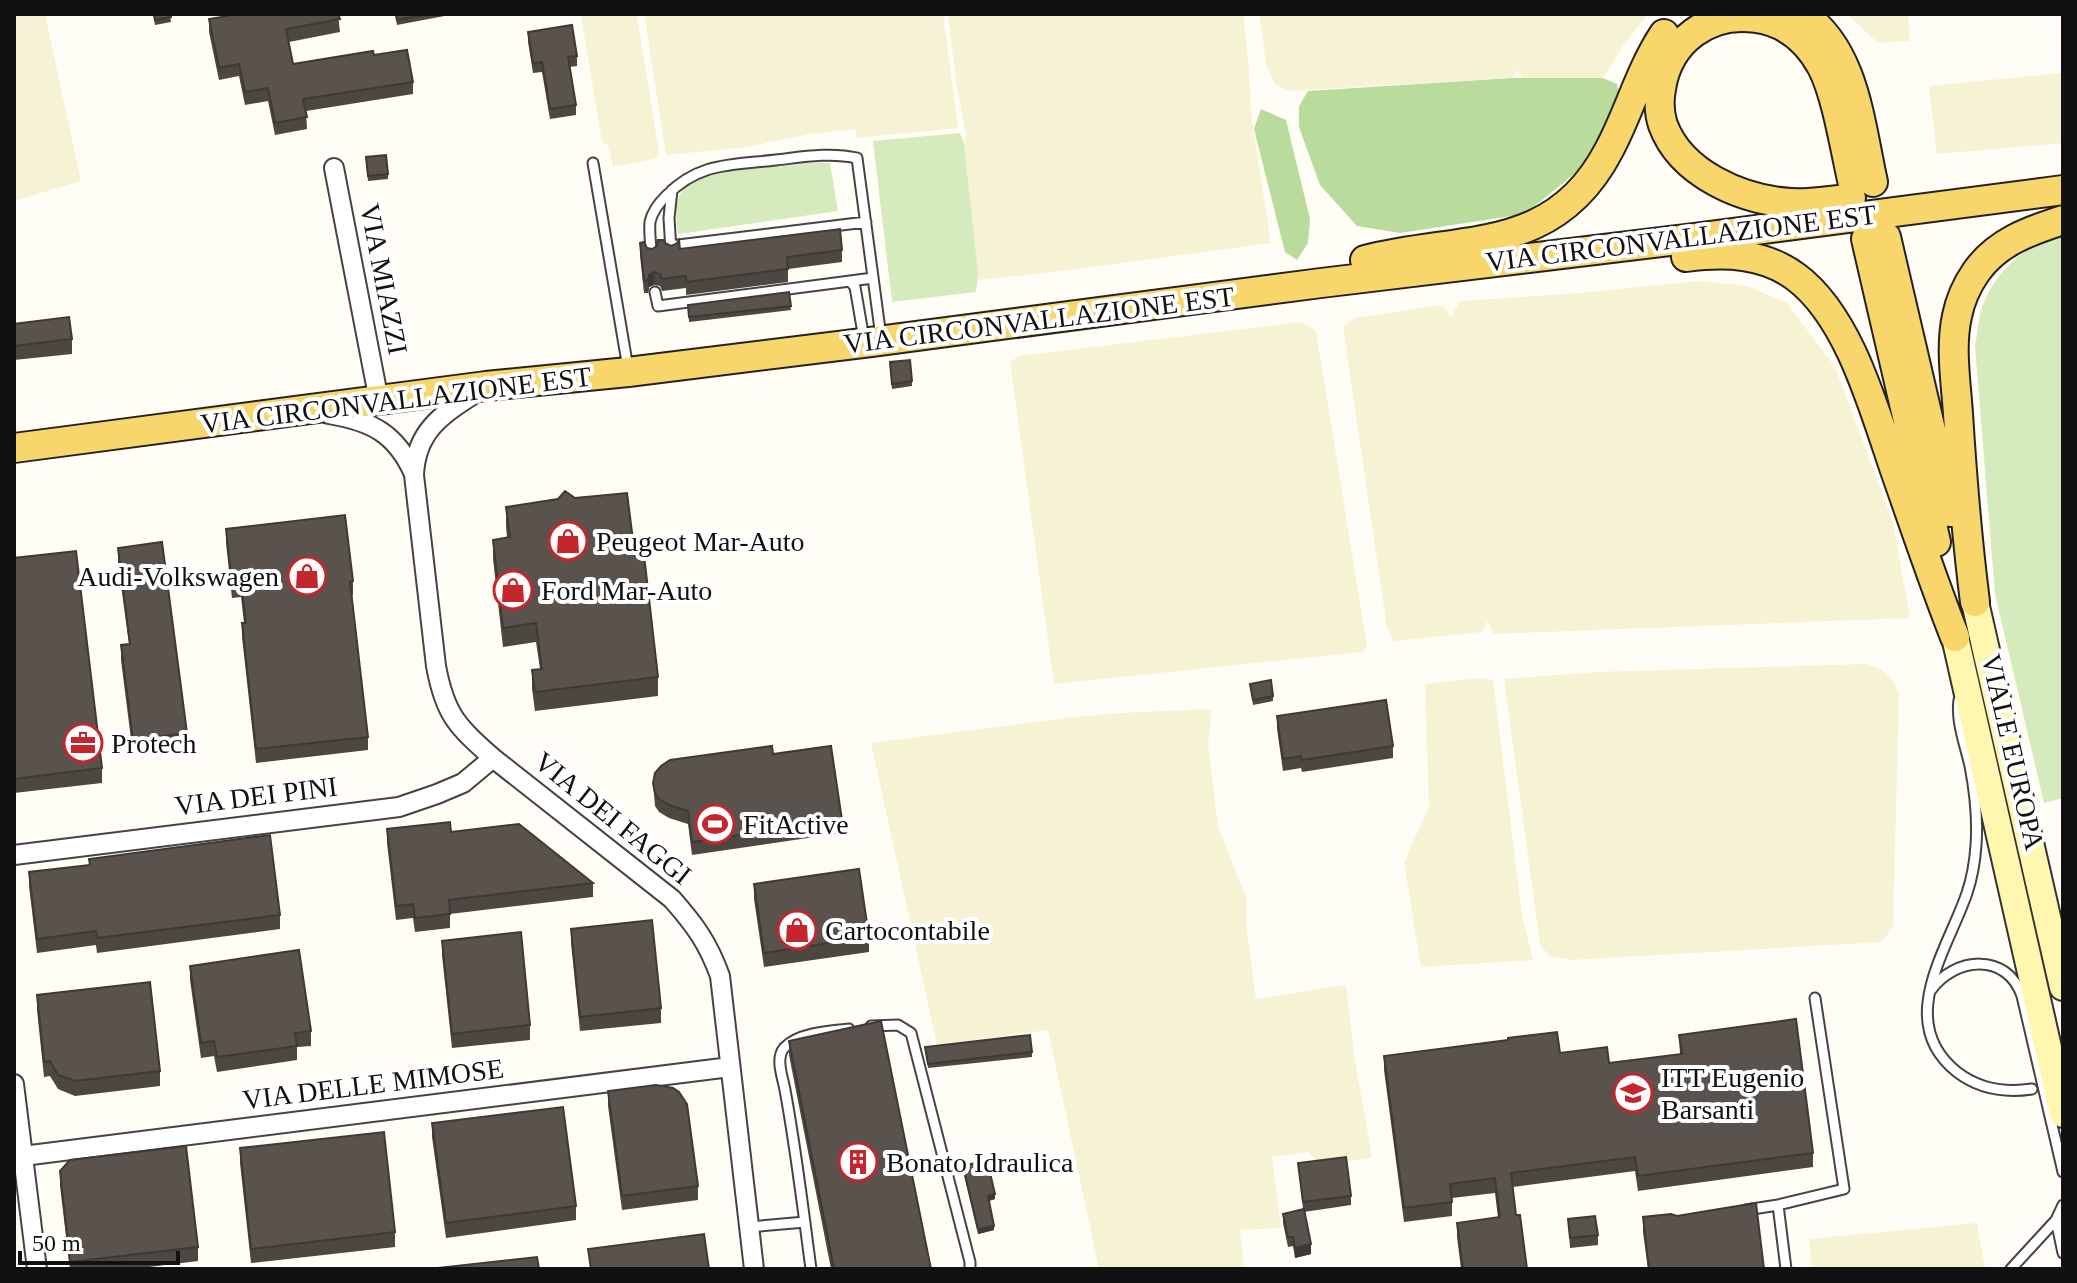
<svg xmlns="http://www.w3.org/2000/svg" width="2077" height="1283" viewBox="0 0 2077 1283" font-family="'Times New Roman',serif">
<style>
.farmland{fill:#f6f3d4}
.green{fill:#d5ebbd}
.forest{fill:#b9dc9c}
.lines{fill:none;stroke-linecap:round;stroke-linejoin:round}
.lane-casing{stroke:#444;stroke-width:13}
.street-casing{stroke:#444;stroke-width:22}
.secondary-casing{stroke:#333;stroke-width:30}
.primary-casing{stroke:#222;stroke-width:32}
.lane{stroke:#fff;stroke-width:9}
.street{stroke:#fff;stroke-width:18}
.secondary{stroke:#fff6b0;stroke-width:26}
.primary{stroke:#f9d66b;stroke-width:28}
.wall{fill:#4d4742}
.shaded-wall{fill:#3f3936}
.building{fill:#5a524d;stroke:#3f3936;stroke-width:2}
.labels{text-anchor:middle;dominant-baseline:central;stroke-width:8;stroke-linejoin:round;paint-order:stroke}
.street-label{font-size:28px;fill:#111;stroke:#fff}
.poi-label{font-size:28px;fill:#111;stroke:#fff;text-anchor:start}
</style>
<rect width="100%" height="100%" fill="#fffdf5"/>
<path class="farmland" d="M14 14H45L81 181 14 201Z
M581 14H637L659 153 657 158 613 167 608 145 602 142Z
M644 14H943L958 128 857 138 855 129 809 134 747 147 666 155Z
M948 14H1243L1248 58 1252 122 1271 243 1054 272 978 280 964 143 966 134 956 82Z
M1259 14H1648L1623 46 1603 78H1524L1516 70 1512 78 1290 91 1276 85 1267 68Z
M1847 14H1908L1910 41 1878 43Z
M2063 73V143L1937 154 1929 86Z
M1699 281 1747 286 1787 303 1835 367 1893 522 1910 618 1494 634 1488 621 1481 632 1394 641 1387 628 1343 327 1354 318 1443 305 1451 317 1460 301 1581 293Z
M1302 322 1316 331 1367 646 1362 652 1054 684 1010 362 1019 356Z
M1866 664 1881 669 1893 681 1899 694 1893 926 1882 942 1571 960 1549 956 1540 944 1504 679 1597 672Z
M1481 678 1493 680 1522 915 1533 960 1421 967 1404 863 1429 806 1425 684Z
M1212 709 1208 743 1218 826 1247 900 1246 923 1256 999 1346 985 1354 1054 1372 1158 1320 1165 1309 1152 1272 1157 1281 1228 1240 1230 1244 1269H1099L1048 1030 937 1045 871 743 1066 718 1120 713Z
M1977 1223 1985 1269H1812L1809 1239Z"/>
<path class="green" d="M960 133 964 143 978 274 976 292 892 302 873 141Z
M814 162 830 163 838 211 678 234C676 218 673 199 686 187 705 169 787 165 814 162Z
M2063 233V798L2044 803 1995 594 1975 346C1977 335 1978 325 1980 314 1990 276 2025 243 2063 233Z"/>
<path class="forest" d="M1513 78H1603L1617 84 1620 100 1596 156 1525 214 1400 233 1357 226 1320 185 1299 127V106L1308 91Z
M1261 109 1286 120 1310 219 1308 243 1297 260 1285 252 1254 129Z"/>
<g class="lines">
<g class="lane-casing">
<path id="lane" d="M593 163 628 368
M670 246 866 222
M671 251 669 218 672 190
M651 254C651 244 649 232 650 222 652 212 659 203 666 196 699 162 732 165 776 160 802 157 830 152 857 158L881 337
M850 281 855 287 864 339
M655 292 658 306 873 278
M1959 700C1956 722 1965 744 1970 766 1975 792 1978 818 1976 845 1975 861 1972 878 1967 893 1948 949 1894 1022 1957 1072 1979 1089 2005 1093 2032 1089
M1931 990C1955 957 2007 952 2022 996L2063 1172
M871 1026 898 1025 911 1033 970 1262V1269
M1746 1210 1778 1205
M2056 1220 2063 1253
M749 1227 805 1222
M811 1269C803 1209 796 1149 785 1090 783 1078 775 1059 784 1048 798 1033 829 1031 849 1029
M1786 1269 1778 1205 1844 1189 1815 998
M2011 1269 2056 1220 2063 1205"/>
</g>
<g class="street-casing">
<path id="street" d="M334 168 379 401
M477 392C443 414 416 430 414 475L436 666C445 715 457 726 493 758L672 899C695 925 708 943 720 976L754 1269
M329 414C371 421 396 433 414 474
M14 855 399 807 437 794 463 783 493 758
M14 1084 37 1269
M23 1156 730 1067"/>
</g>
<g class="secondary-casing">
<path id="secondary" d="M1975 602 2063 987
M1955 637 2063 1114"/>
</g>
<g class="primary-casing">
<path id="primary" d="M1802 14C1855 49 1860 124 1873 182
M1851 198C1831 201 1811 204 1791 203 1742 200 1681 174 1663 125 1659 113 1659 100 1661 89 1668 41 1709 11 1756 18 1786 22 1808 41 1822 67 1837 96 1845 150 1853 184
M1886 237 1950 512
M1866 239 1936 542
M1686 257C1725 252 1764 253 1796 277 1851 318 1875 414 1897 476 1916 530 1934 584 1955 637
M1365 260C1462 235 1554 256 1609 150 1629 113 1640 70 1664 34
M14 448 486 386 628 372 871 342 1321 283 1695 238 2063 190
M1975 602C1967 539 1962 477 1958 414 1956 382 1950 348 1957 316 1960 301 1967 285 1976 272 1997 242 2029 231 2063 220"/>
</g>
<use href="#lane" class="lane"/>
<use href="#street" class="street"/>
<use href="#secondary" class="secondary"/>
<use href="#primary" class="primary"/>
</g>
<path class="wall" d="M153 14H170L171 22 155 25Z
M225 14H338L340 32 289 42 293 64 374 55 413 82V94L306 111 307 129 275 135 268 101 245 105 239 76 219 80 209 32V19L226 16Z
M395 14H455L397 25Z
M528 32 577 56V66L569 67 576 105V115L550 119 542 72 533 73 528 42Z
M366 162 388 174V179L368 181Z
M640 243 647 248 652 249 842 250V262L788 269V282L686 295V288L662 291 660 286 654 285 649 287 648 293H644L640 255Z
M789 292 791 310 689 322 688 305Z
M14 324 72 339V354L14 360Z
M890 367 912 381V386L892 389Z
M506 507 635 556 658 677V696L535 711 532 689V670L540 669 536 642 503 647 493 559V540L507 538 506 526Z
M226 529 353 581V595H352L368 737V750L256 763 242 637V623H244L241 597 232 598 226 543Z
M118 548 187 733V748L133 755 121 660V645L129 644 118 563Z
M14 558 102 768V783L14 793Z
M1250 684 1273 696V701L1253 705Z
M1277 716 1393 746V758L1302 772 1301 768 1283 771 1277 729Z
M773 754 842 820V833L692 855 688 824 669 818 659 812 655 806 653 783Z
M387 829 451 832 593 883V897L450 914V928L415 932 413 918 396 920 387 843Z
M89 859 280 915V929L97 953 96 945 37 953 29 886V872L89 865Z
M754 884 869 937V952L764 967 754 899Z
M571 929 661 1008V1023L580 1031 571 943Z
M442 941 530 1025V1040L452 1048 442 955Z
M190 966 311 1031V1046L297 1047V1060L217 1072 214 1056 201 1058 190 980Z
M37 995 160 1071V1086L75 1096 58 1089 50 1076 44 1077 37 1010Z
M1679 1035 1813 1153V1167L1638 1191 1635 1171 1513 1187 1516 1215 1527 1269H1461L1457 1237V1223L1498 1218 1495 1193 1452 1198V1216L1404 1222 1384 1070V1056L1560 1053 1609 1063 1680 1054Z
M789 1041 931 1269H831L789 1055Z
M925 1047 1032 1052V1057L928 1068Z
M608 1091 698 1186V1200L622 1210 608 1106Z
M432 1123 576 1206V1220L446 1238 432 1137Z
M240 1148 395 1232V1247L251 1263 240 1163Z
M1298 1163 1351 1196V1205L1304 1212 1311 1254 1295 1258 1293 1246 1288 1247 1283 1223V1214L1303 1209Z
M963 1166 995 1199 989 1201 994 1230 978 1234 963 1171Z
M60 1171 198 1247V1261L133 1269H70L60 1186Z
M1643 1217 1764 1269H1648L1643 1232Z
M1568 1219 1598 1235V1245L1570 1248Z"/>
<path class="shaded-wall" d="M654 272V285L649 287 648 293V280L649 275Z
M995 1194V1199L988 1201V1196Z
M994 1226V1230L978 1234V1229Z
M1311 1244V1254L1295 1258V1248Z"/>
<path class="building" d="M154 14H170L171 17 155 20Z
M228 14H338L340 19 286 29 293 64 373 51 374 55 407 50 413 82 303 99 307 117 275 123 268 88 245 92 239 64 219 68 209 19 228 16Z
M396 14H429L397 20Z
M572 25 577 56 568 57 576 105 550 109 542 62 533 63 528 32Z
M386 155 388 174 368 176 366 157Z
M840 229 842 250 787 257 788 269 686 282V276L662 279 660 274 654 272 649 275 648 280 644 281 640 243 644 242 647 248 652 249 657 246 658 240H664L665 243 671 246 676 244 679 240 680 249Z
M789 292 791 306 689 317 688 305Z
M69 317 72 339 14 346V324Z
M910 360 912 381 892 384 890 362Z
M565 491 575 498 627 493 635 556 644 555 658 677 535 692 532 670 542 669 536 623 503 628 493 540 510 537 506 507 558 499Z
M345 515 353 581 350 582 368 737 256 749 242 623H246L241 583 232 584 226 529Z
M162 542 187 733 133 740 121 645 130 644 118 548Z
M76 551 102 768 14 779V558Z
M1271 680 1273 696 1253 700 1250 684Z
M1386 700 1393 746 1302 760 1301 756 1283 759 1277 716Z
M772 746 773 754 831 746 842 820 692 842 688 811 669 805 659 799 655 793 653 783 655 773 661 766 670 760Z
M450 822 451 832 519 824 593 883 449 900 450 914 415 918 413 904 396 906 387 829Z
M270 835 280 915 97 938 96 931 37 939 29 872 90 865 89 859Z
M859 869 869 937 764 953 754 884Z
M652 920 661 1008 580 1017 571 929Z
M521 932 530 1025 452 1034 442 941Z
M299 950 311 1031 295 1033 297 1046 217 1057 214 1041 201 1043 190 966Z
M150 982 160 1071 75 1081 58 1075 50 1061 44 1062 37 995Z
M1796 1019 1813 1153 1638 1176 1635 1157 1511 1173 1516 1215H1520L1527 1269H1463L1457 1223 1500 1217 1495 1178 1450 1184 1452 1202 1404 1208 1384 1056 1508 1040V1038L1557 1032 1560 1053 1607 1047 1609 1063 1682 1054 1679 1035Z
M881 1021 931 1269H834L789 1041Z
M1030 1035 1032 1052 928 1064 925 1047Z
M656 1085 673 1088 679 1092 687 1104 698 1186 622 1196 608 1091Z
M563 1107 576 1206 446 1223 432 1123Z
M384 1132 395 1232 251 1249 240 1148Z
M186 1146 198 1247 70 1262 60 1171 70 1160Z
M1346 1157 1351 1196 1303 1202 1298 1163Z
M987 1160 995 1194 988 1196 994 1226 978 1229 963 1166Z
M1756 1203 1764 1269H1649L1643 1217 1671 1214 1677 1216Z
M1304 1209 1311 1244 1295 1248 1293 1237H1288L1283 1214Z
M1595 1216 1598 1235 1570 1238 1568 1219Z
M704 1234 709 1269H591L588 1249Z
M537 1257 539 1269H429Z"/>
<defs>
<g id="shop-ring" transform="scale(2)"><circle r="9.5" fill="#fff" stroke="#c4262e" stroke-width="1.5"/><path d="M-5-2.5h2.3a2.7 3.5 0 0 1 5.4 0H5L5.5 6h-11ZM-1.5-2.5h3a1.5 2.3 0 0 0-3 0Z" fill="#c4262e"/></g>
<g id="office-ring" transform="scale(2)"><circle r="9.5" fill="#fff" stroke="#c4262e" stroke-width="1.5"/><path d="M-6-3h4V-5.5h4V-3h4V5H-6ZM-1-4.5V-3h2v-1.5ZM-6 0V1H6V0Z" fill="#c4262e"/></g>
<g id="stadium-ring" transform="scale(2)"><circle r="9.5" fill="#fff" stroke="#c4262e" stroke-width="1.5"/><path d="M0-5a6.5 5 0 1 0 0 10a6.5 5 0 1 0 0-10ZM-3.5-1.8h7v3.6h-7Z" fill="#c4262e"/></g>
<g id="school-ring" transform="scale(2)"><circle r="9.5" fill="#fff" stroke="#c4262e" stroke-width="1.5"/><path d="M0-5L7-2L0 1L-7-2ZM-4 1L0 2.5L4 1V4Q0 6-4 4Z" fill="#c4262e"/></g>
<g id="building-ring" transform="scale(2)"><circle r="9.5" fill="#fff" stroke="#c4262e" stroke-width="1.5"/><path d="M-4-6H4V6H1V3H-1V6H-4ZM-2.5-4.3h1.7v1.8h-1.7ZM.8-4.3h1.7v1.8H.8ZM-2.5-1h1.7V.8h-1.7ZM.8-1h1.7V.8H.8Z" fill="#c4262e"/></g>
</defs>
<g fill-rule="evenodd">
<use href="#shop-ring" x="568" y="541"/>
<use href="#shop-ring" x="307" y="576"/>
<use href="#shop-ring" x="513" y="590"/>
<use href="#office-ring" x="83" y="743"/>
<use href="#stadium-ring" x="715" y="824"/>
<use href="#shop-ring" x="797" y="930"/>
<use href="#school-ring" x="1633" y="1093"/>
<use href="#building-ring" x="858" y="1162"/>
</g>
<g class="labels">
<g class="street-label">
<text transform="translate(1681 238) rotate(-7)">VIA CIRCONVALLAZIONE EST</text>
<text transform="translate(384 279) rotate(79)">VIA MIAZZI</text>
<text transform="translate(1039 320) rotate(-7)">VIA CIRCONVALLAZIONE EST</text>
<text transform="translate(396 400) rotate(-7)">VIA CIRCONVALLAZIONE EST</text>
<text transform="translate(2013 752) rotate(77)">VIALE EUROPA</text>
<text transform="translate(256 796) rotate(-7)">VIA DEI PINI</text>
<text transform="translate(613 818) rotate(39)">VIA DEI FAGGI</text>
<text transform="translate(373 1084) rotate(-7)">VIA DELLE MIMOSE</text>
</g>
<g class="poi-label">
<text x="596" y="541">Peugeot Mar-Auto</text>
<text x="279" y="576" text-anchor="end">Audi-Volkswagen</text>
<text x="541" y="590">Ford Mar-Auto</text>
<text x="111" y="743">Protech</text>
<text x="743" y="824">FitActive</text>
<text x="825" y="930">Cartocontabile</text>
<text x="1661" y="1077">ITT Eugenio<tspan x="1661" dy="32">Barsanti</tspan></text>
<text x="886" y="1162">Bonato Idraulica</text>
</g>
</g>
<rect width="2077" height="1283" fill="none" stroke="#111111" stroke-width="32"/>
<path d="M20 1251v12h158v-12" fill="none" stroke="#111111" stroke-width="4"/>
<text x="32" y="1251" font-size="24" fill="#111111" stroke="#ffffff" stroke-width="6" paint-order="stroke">50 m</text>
</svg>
